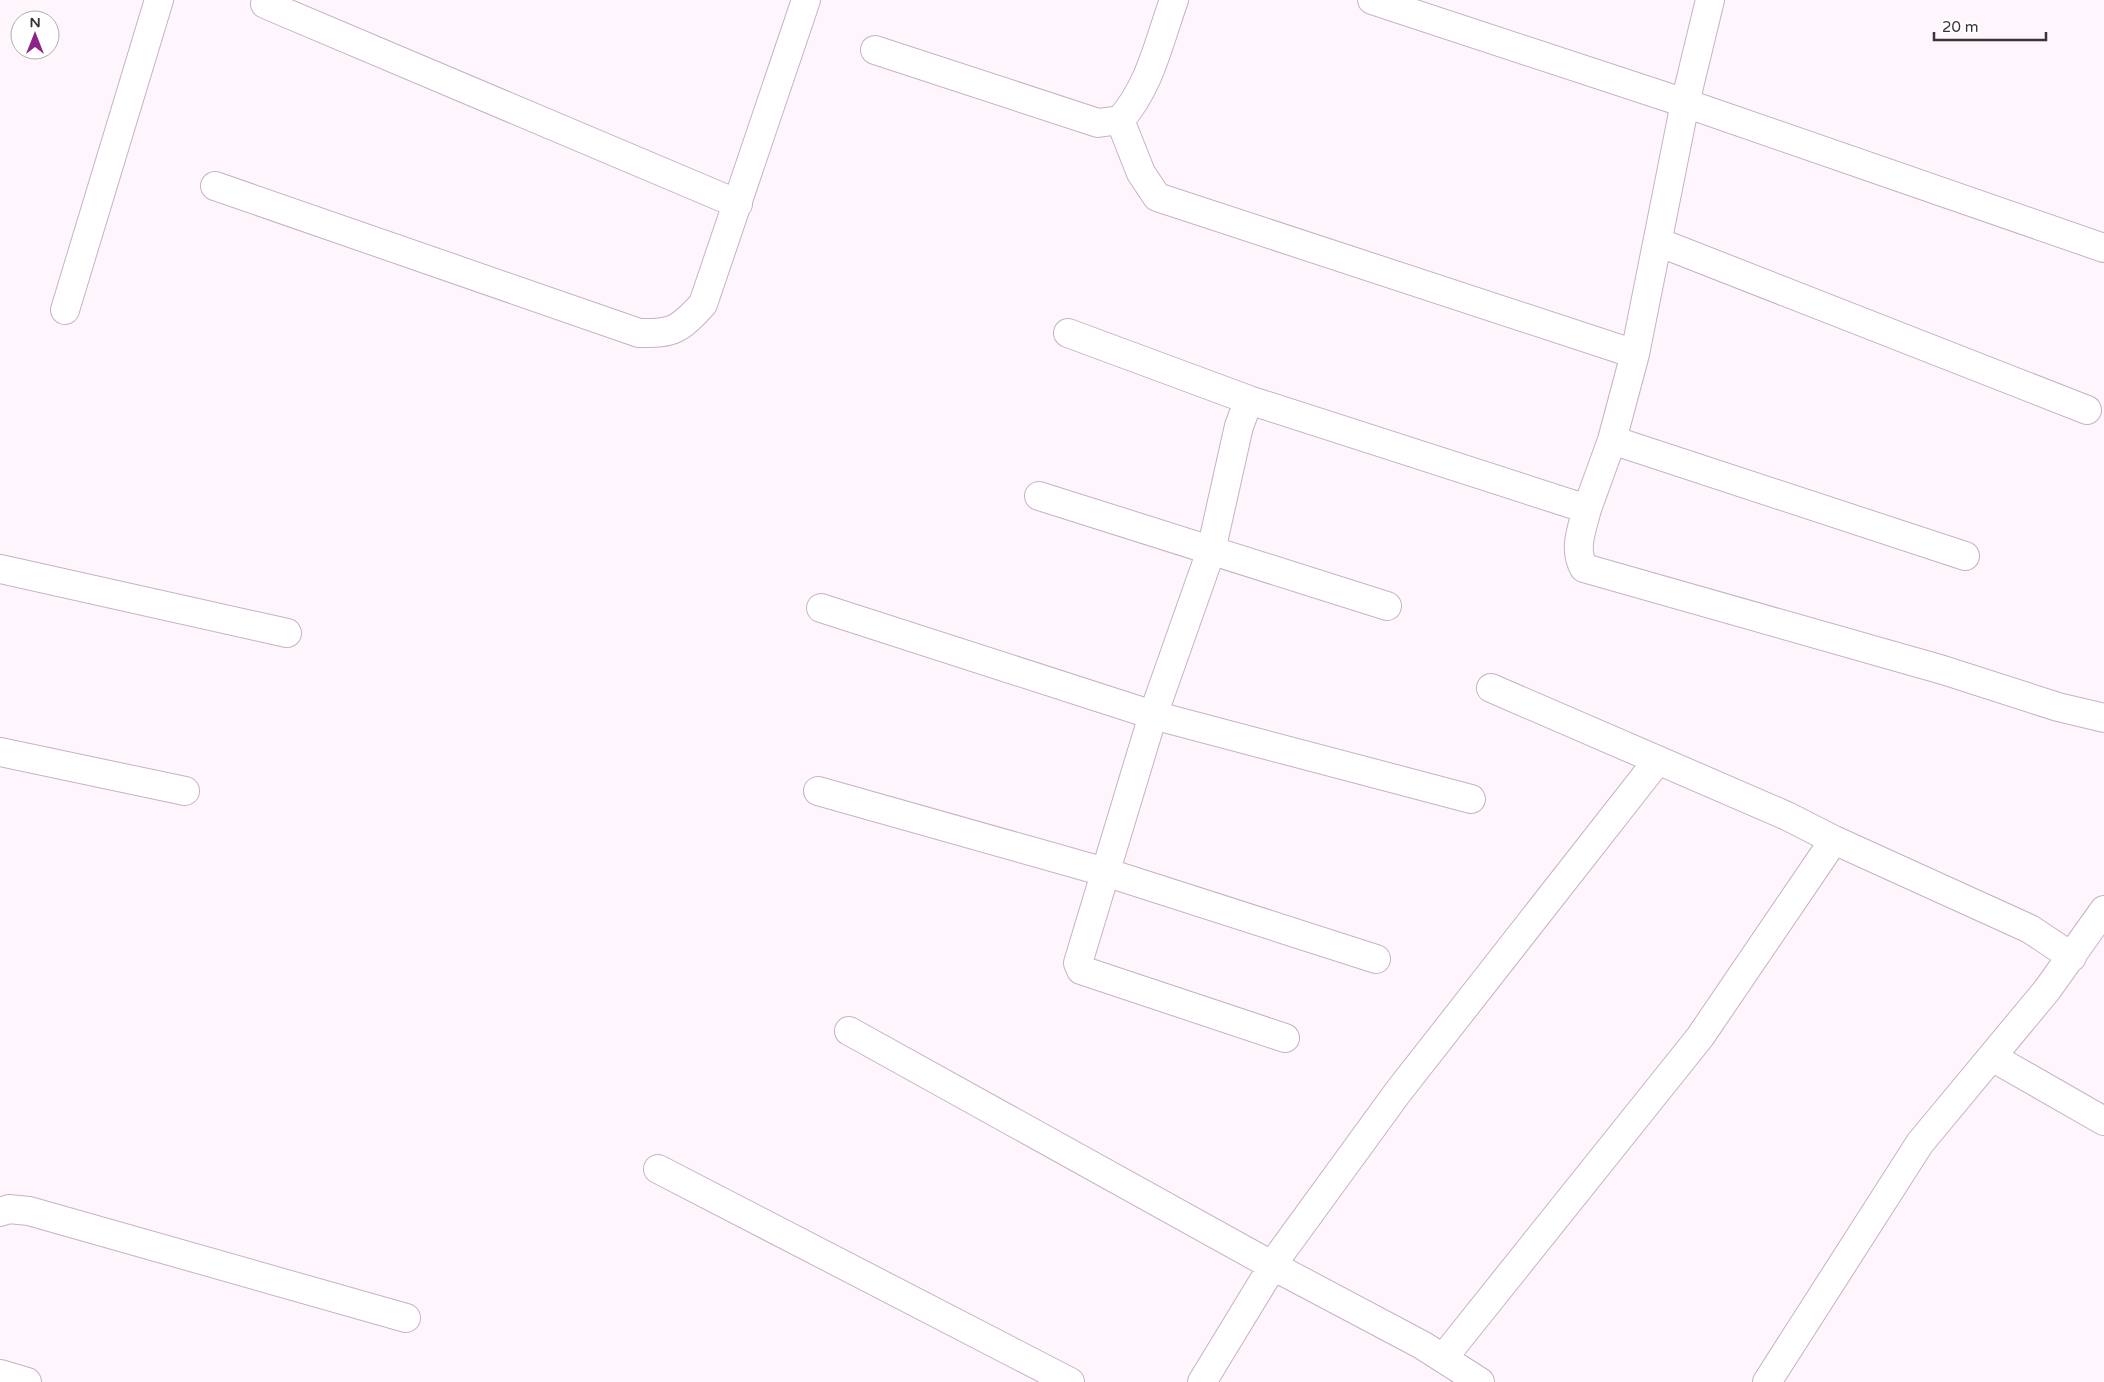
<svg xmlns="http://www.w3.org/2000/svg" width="2104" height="1382" viewBox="0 0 2104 1382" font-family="'Varela Round',sans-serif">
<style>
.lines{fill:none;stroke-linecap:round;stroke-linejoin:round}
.street-casing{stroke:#c7b1c5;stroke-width:30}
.street{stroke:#fff;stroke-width:28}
</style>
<rect width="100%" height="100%" fill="#fef5fd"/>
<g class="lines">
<g class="street-casing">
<path id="street" d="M1372 0 1685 103 2104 248
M265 4 738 204
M875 50 1098 123 1120 120C1150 87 1159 41 1174 0
M1120 120 1141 173 1157 197 1635 354
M215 186 639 333C674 334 680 329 703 304L806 0
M1658 242 2087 410
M65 310 159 0
M1068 333 1249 400
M1612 440 1965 556
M1039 496 1387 606
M1587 509 1612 440 1635 354 1685 103 1710 0
M0 569 287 633
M821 608 1153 715 1471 799
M1491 688 1787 816 1834 840 2030 929 2072 957
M0 752 185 791
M818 791 1105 872 1376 959
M849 1031 1273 1266 1422 1345 1480 1382
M1285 1038 1081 970 1078 963 1153 715 1211 551 1239 426 1249 400 1587 509C1582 529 1573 549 1584 568L1943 670 2058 707 2104 718
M1992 1057 2104 1121
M658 1169 1070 1382
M0 1212 9 1209 29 1211 406 1318
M1444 1357 1700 1037 1834 840
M0 1374 27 1382
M1202 1382 1280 1254 1398 1092 1658 760
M1767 1382 1920 1143 2047 990 2104 910"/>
</g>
<use href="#street" class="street"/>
</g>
<g transform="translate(35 35)"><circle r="24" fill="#ffffff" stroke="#b1adb0"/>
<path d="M0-4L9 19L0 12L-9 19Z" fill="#8c2389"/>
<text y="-8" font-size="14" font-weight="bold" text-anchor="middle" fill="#3b323a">N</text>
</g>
<path d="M1934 32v8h112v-8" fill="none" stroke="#3b323a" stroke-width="2.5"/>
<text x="1942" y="32" font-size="15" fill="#3b323a" stroke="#ffffff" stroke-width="4" paint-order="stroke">20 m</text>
</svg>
